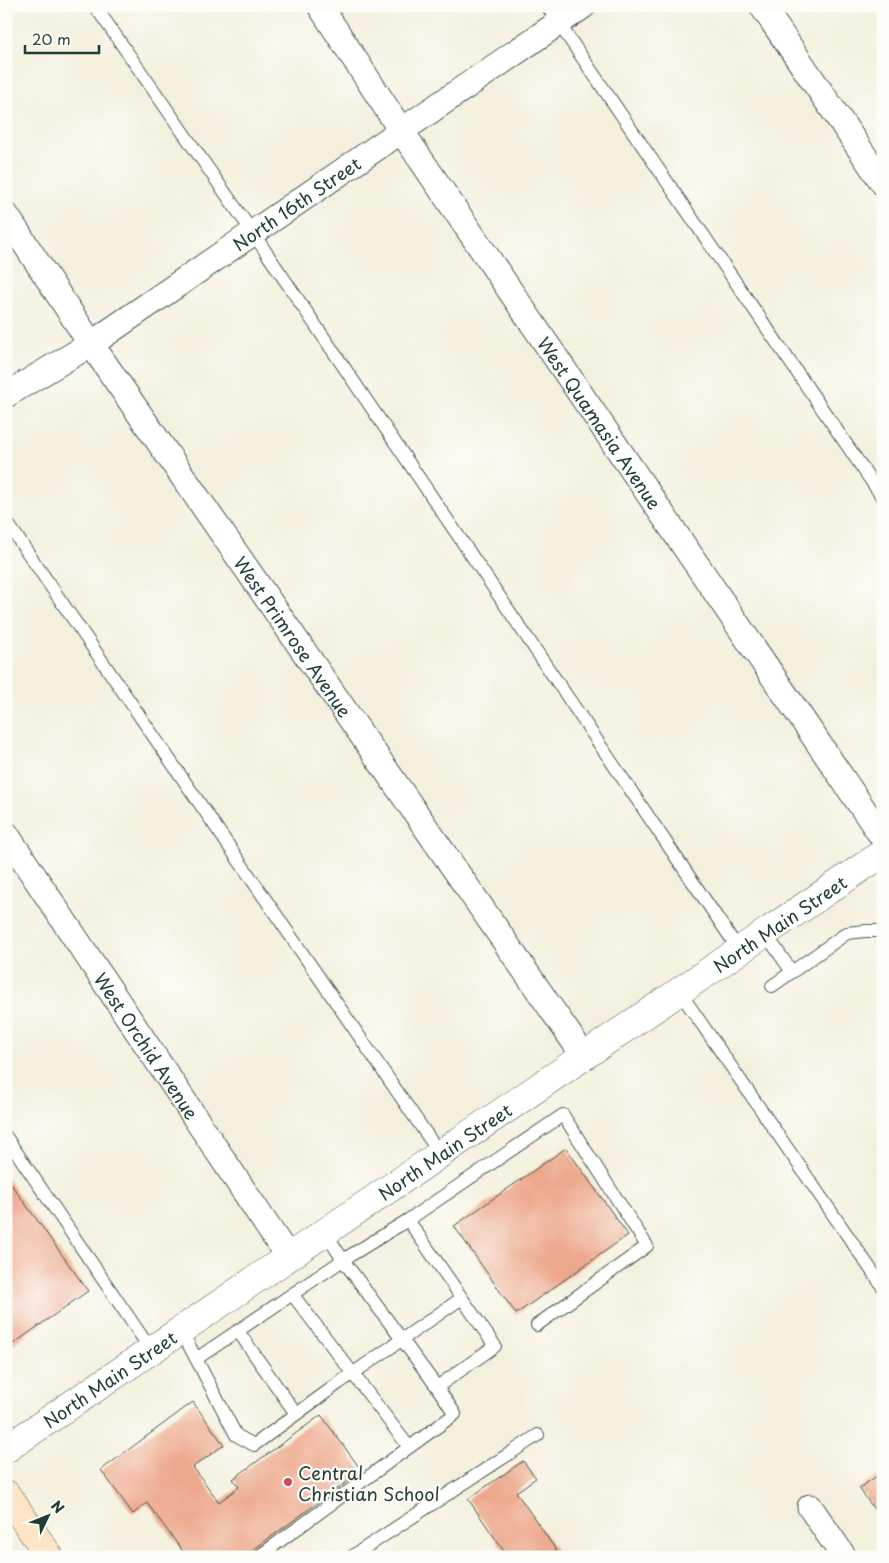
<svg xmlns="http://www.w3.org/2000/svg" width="889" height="1563" viewBox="0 0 889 1563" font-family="'Playpen Sans',sans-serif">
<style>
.building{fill:#eda88c}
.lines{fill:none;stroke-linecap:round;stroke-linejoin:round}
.service-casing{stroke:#3f584d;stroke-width:14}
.minor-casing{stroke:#3f584d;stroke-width:27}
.tertiary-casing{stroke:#3f584d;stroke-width:29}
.secondary-casing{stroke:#3f584d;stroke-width:29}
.service{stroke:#fff;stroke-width:12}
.minor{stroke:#fff;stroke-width:25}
.tertiary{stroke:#fff;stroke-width:28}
.secondary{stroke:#ffe4c6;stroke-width:28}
.poi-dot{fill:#d1495b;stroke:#fdfcf7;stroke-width:2}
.labels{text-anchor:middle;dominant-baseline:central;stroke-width:4.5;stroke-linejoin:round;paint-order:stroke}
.street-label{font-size:18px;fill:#1f3d34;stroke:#fdfcf7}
.poi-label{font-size:18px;fill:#1f3d34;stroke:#fdfcf7;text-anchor:start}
</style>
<rect width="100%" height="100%" fill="#fdfcf7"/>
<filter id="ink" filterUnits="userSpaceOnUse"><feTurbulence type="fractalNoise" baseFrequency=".02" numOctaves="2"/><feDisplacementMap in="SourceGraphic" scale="10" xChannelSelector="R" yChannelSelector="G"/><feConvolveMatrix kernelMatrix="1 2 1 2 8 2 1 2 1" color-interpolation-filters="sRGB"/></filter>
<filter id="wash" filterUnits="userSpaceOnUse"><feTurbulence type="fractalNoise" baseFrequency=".0096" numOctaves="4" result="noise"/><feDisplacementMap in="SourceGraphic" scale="20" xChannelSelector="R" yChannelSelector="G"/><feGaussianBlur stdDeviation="1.12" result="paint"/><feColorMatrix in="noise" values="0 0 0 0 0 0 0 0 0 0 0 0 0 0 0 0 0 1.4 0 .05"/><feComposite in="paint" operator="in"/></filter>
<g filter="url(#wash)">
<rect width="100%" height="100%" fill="#f4f0dd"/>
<g id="blocks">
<path class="building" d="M566 1148 628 1235 516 1314 454 1226Z
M6 1177 88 1291 13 1344 6 1334Z
M193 1402 224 1445 193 1467 219 1502 239 1487 233 1479 321 1415 362 1471 243 1557H187L147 1503 133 1514 101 1470Z
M523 1461 536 1478 516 1492 561 1557H508L468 1499Z
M883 1472V1522L859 1488Z"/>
</g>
</g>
<g filter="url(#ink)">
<use href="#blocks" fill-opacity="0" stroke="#3f584d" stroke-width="1"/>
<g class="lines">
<g class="service-casing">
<path id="service" d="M95 6 253 233 739 950
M547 6 883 498
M6 521 440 1154
M765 933 792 972
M772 986 847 933 865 931H883
M679 991 883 1287
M6 1137 151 1350
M325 1232 343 1260 437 1387 495 1346 408 1220
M292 1294 409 1447
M181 1330 236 1435 254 1445 339 1383 462 1298
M238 1331 296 1414
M196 1359 343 1260 408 1220 563 1115 647 1246 537 1325
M258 1557 455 1414 437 1387
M351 1557 538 1435"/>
</g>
<g class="minor-casing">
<g id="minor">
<path id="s1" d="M320 6 402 132 883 838"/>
<path d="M762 6 883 183"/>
<path id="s2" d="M6 215 91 344 584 1056"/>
<path id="s3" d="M6 395 91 344 583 6"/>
<path id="s4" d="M6 834 288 1257"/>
<path d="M810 1507 844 1557"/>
</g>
</g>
<g class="tertiary-casing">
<g id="tertiary">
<path id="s5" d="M6 1449 883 853"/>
</g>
</g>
<g class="secondary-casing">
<path id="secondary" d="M6 1494 50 1557"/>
</g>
<use href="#service" class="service"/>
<use href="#minor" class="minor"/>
<use href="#tertiary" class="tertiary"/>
<use href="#secondary" class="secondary"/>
</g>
</g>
<circle class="poi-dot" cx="288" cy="1482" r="5"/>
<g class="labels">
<g class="street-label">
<text stroke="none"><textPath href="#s3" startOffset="348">North 16th Street</textPath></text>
<text stroke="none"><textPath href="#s1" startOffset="502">West Quamasia Avenue</textPath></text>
<text stroke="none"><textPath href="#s2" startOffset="510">West Primrose Avenue</textPath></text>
<text stroke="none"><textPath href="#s5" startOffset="935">North Main Street</textPath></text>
<text stroke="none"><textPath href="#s4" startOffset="254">West Orchid Avenue</textPath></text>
<text stroke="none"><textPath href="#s5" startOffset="530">North Main Street</textPath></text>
<text stroke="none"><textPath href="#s5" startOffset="125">North Main Street</textPath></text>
</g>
<g class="poi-label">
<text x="298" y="1472">Central<tspan x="298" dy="21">Christian School</tspan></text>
</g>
</g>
<rect width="889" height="1563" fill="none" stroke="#fdfcf7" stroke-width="25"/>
<g transform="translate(48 1516) rotate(47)" stroke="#fdfcf7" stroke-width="4" paint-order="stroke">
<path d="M0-4L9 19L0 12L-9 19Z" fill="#1f3d34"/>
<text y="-8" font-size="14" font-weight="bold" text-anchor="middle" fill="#1f3d34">N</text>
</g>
<path d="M25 45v8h74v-8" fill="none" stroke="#1f3d34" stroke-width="2.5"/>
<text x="32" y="45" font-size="15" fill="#1f3d34" stroke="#fdfcf7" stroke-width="4" paint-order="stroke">20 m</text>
</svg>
